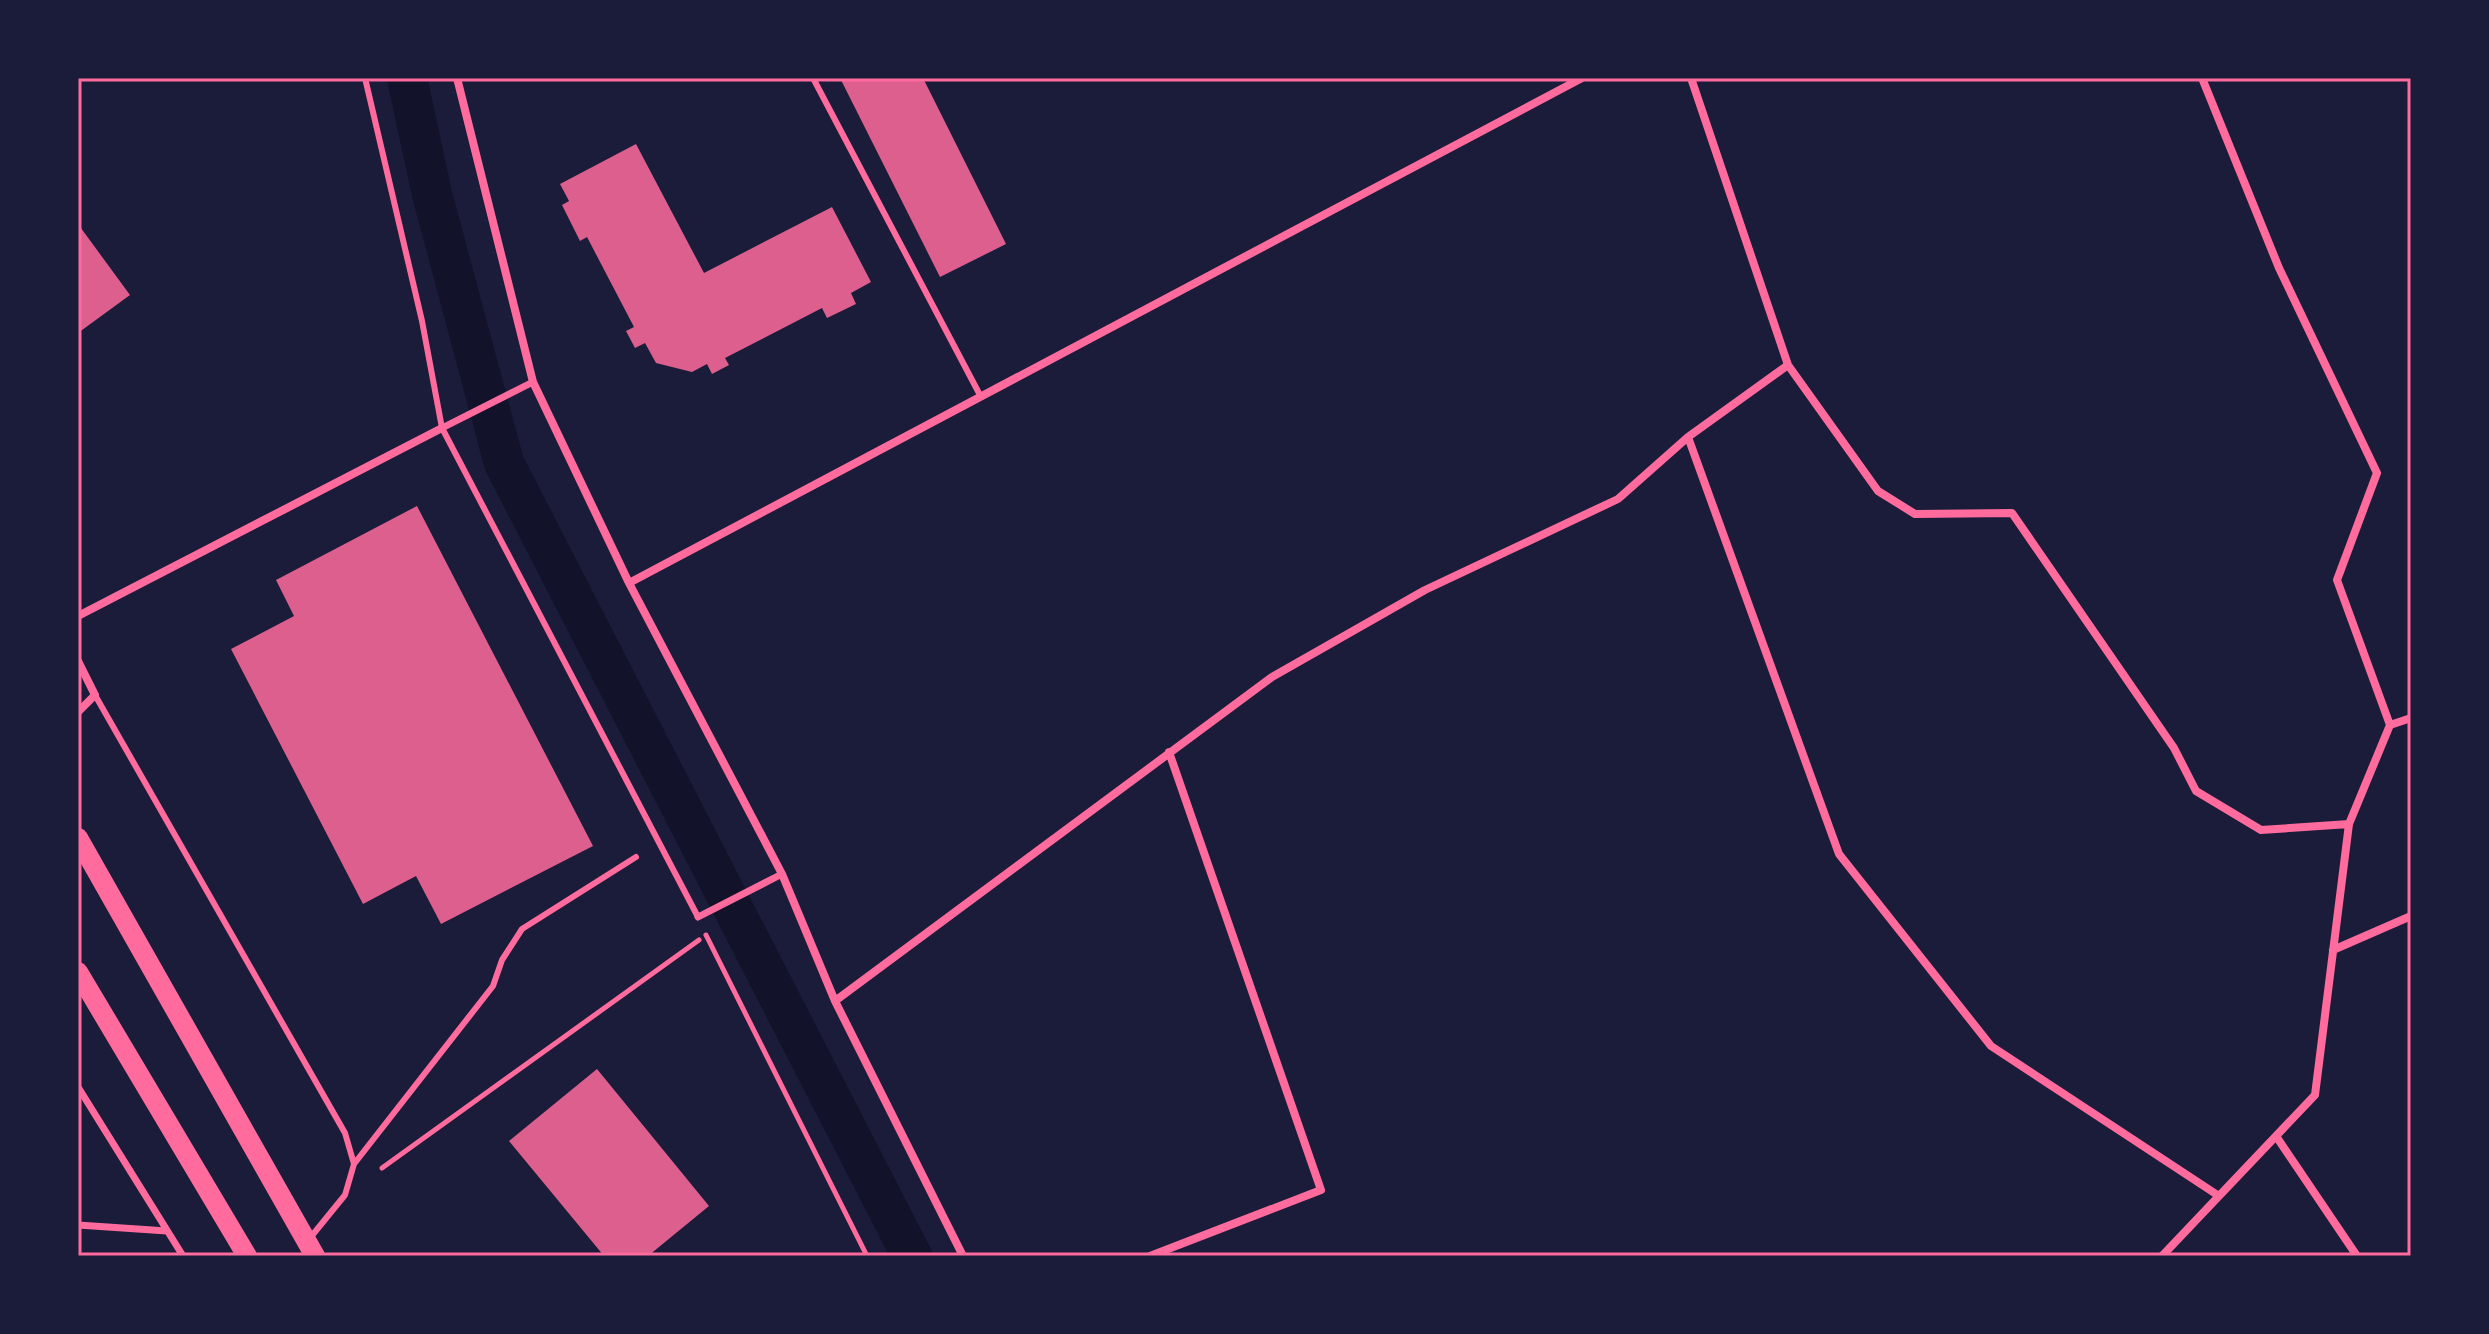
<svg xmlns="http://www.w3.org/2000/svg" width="2489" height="1334" viewBox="0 0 2489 1334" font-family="'Noto Sans',sans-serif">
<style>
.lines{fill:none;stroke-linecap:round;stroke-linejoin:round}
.canal{stroke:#12122b;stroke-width:40}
.building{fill:#dd5f8e}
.path{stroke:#ff6b9d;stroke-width:5}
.service{stroke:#ff6b9d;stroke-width:6}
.pedestrian{stroke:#ff6b9d;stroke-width:7}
.minor{stroke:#ff6b9d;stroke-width:8}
.primary{stroke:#ff6b9d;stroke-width:20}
.neatline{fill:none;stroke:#ff6b9d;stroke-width:3}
</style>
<rect width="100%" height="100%" fill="#1b1b3a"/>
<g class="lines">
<path class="canal" d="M407 78 432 194 504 463 912 1256"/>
</g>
<path class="building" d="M840 78H923L1006 244 940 277Z
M636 144 704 273 832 207 871 282 851 293 856 304 827 318 822 308 725 358 729 365 712 374 707 364 692 372 656 363 645 343 635 348 626 331 634 327 587 237 580 241 562 205 569 201 560 184Z
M78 224 130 295 78 333Z
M417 506 593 846 441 924 416 876 363 904 231 649 294 616 276 580Z
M597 1069 709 1206 648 1256H604L509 1141Z"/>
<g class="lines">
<path class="path" d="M706 935 867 1256
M382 1168 699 940"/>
<path class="service" d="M365 78 422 321 442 428 698 917
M813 78 981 397
M95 695 345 1133 354 1164 345 1195 310 1238
M354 1164 493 986 502 960 522 929 636 857"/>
<path class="pedestrian" d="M442 428 533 382
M698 917 782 874
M78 1087 183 1256
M78 1225 167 1231"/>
<path class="minor" d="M457 78 533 382 629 583 782 874 835 1001 963 1256
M1691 78 1788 365 1878 491 1915 514 2012 513 2174 748 2196 791 2261 830 2349 824
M1688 437 1839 854 1991 1046 2219 1196
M629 583 1582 78
M78 616 442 428
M78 661 95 695 78 712
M2390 725 2411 718
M2333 950 2411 916
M835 1001 1272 677 1425 590 1618 499 1688 437 1788 365
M2276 1136 2357 1256
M1150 1256 1321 1190 1169 752
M2162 1256 2315 1095 2349 824 2390 725 2337 580 2377 473 2279 268 2202 78"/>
<path class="primary" d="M78 838 315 1256
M78 972 247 1256"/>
</g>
<rect width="2489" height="1334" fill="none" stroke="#1b1b3a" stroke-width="160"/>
<rect x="80" y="80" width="2329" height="1174" class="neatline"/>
</svg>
